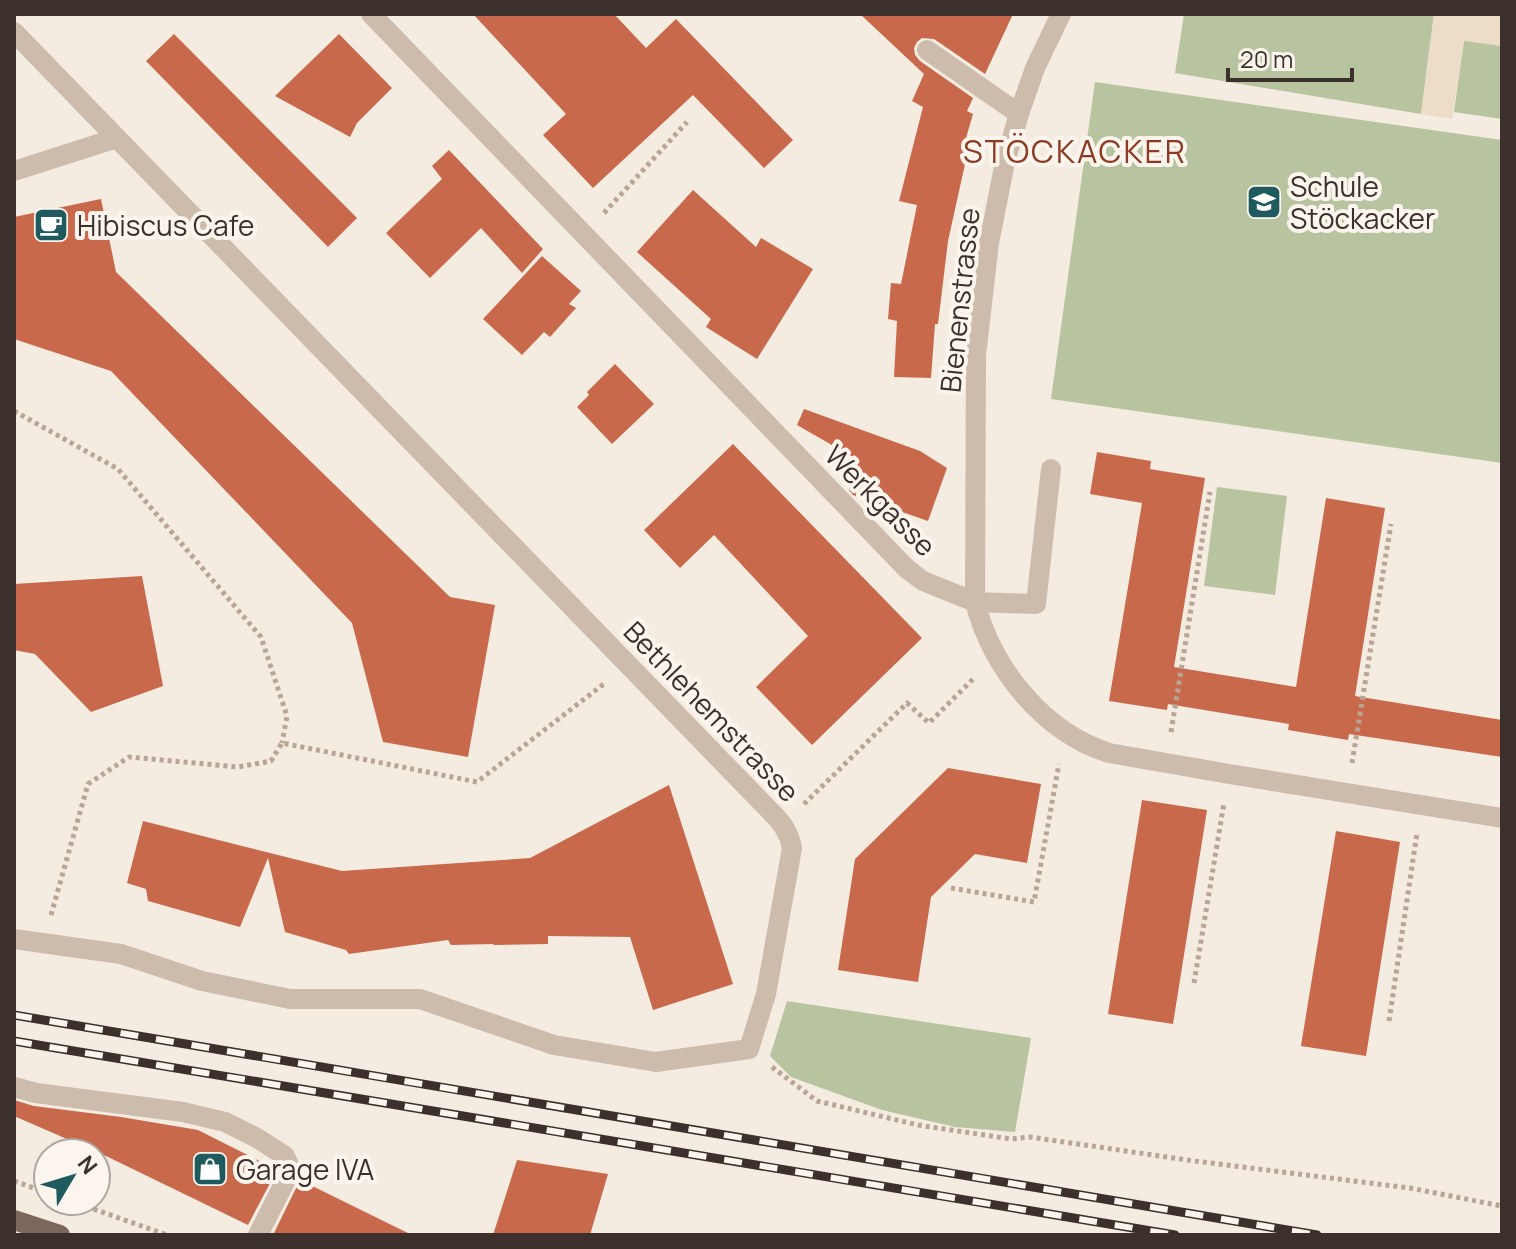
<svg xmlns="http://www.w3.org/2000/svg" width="1516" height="1249" viewBox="0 0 1516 1249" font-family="Manrope,sans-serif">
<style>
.green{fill:#b8c4a0}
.plaza{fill:#ecdcc8}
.building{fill:#c8694b}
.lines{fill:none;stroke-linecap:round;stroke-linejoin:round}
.path{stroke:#b9a596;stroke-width:5;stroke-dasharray:4 4;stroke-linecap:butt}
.minor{stroke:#cdbbac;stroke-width:20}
.major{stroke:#7d675c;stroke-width:20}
.rail-casing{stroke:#3b302b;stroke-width:9}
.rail{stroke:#fbf5ee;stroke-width:6;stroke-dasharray:18;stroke-linecap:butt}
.labels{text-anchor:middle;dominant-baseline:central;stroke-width:8;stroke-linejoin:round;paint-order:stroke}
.poi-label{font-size:28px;fill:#3b302b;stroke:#fbf5ee;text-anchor:start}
.street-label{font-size:28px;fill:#3b302b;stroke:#fbf5ee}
.quarter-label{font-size:32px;letter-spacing:2px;fill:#8c3b22;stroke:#fbf5ee}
</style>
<rect width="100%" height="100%" fill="#f4ebe1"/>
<path class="green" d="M1184 14H1434L1421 114 1175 73Z
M1464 40 1502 46V119L1454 112Z
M1095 82 1502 140V463L1051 399Z
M1217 487 1287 496 1275 595 1204 586Z
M787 1001 1031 1038 1015 1132 955 1127 882 1110 791 1077 770 1056Z"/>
<path class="plaza" d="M1434 14H1502V46L1464 41 1452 119 1421 114Z"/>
<path class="building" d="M473 14H614L646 48 676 19 793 140 764 168 693 95 593 188 543 135 566 114Z
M860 14H1013L985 74 934 39 922 38 917 42 914 48 915 55 920 61 973 98 967 111 973 114 964 145 969 146 948 241 938 324H935L931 378 894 377 897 321 888 319 891 283 901 284 917 205 899 201 923 107 912 101 924 74Z
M174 34 357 218 328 247 146 61Z
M339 34 392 88 357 123 350 137 275 96Z
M449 150 543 249 522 273 481 228 430 278 386 233 442 179 432 166Z
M693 190 756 247 761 238 813 269 757 359 706 327 711 319 637 252Z
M101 199 116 272 450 597 495 605 468 757 383 742 352 623 111 371 14 339V217Z
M542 256 581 291 569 304 576 308 550 337 544 332 522 355 483 319Z
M615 364 654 404 612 444 577 407 589 395 587 392Z
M804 409 920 451 947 468 928 521 853 495 849 490 858 460 797 425Z
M733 444 922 638 812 745 756 687 808 636 714 535 680 568 644 530Z
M1097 452 1151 461 1150 469 1205 478 1174 667 1296 687 1326 498 1385 508 1355 696 1502 720V757L1349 734 1348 740 1288 730 1289 724 1168 704 1167 710 1109 701 1142 503 1090 494Z
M142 576 163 686 91 712 35 654 14 650V584Z
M948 768 1041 784 1027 863 975 854 931 897 918 982 838 970 855 859Z
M669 785 733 984 653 1010 630 937 548 936V944L494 945 493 944 451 945 448 940 349 954 346 950 285 932 268 858 240 927 148 901 146 889 127 883 143 821 342 871 530 858Z
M1142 800 1207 810 1173 1024 1108 1014Z
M1336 831 1400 842 1366 1056 1301 1046Z
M14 1100 34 1106 121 1117 198 1130 277 1170 248 1225 106 1156 14 1116Z
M517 1160 608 1174 590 1235H493Z
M300 1180 412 1235H273Z"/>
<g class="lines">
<path class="path" d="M604 213 687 122
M14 411 118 469 261 637 287 716 282 743
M1171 732 1210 492
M1352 763 1391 524
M804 804 907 703 929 723 974 678
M951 888 1034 902 1059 764
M51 915 88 784 129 757 238 767 271 761 282 743 477 782 605 683
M1194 983 1224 803
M1389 1021 1417 833
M772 1067 817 1101 918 1125 1011 1139 1030 1137 1194 1161 1410 1188 1502 1206
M14 1181 48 1193
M71 1201 167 1235"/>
<path class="minor" d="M371 14 907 569 923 581 975 602C992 668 1043 732 1109 753L1229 774 1502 818
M14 32 773 814C783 824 789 833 792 848L766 994 749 1049 656 1062 554 1045 420 999H290L202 981 121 954 14 939
M927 50 1019 114
M14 171 117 138
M1051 469 1036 604 975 602 976 355 989 243 1005 162 1019 114 1035 68 1061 14
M14 1087 36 1093 183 1112 225 1122 257 1138 285 1156 291 1170 258 1235"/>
<path class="major" d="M14 1220 60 1235"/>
<g class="rail-casing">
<path id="rail" d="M14 1015 1317 1235
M14 1041 1175 1235"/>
</g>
<use href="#rail" class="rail"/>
</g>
<defs>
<g id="school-square" transform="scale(1.8)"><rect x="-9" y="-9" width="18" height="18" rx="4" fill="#1f5a5e" stroke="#fbf5ee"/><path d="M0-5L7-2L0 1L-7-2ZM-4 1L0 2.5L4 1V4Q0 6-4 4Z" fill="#fff"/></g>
<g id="cafe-square" transform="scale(1.8)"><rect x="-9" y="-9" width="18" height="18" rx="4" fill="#1f5a5e" stroke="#fbf5ee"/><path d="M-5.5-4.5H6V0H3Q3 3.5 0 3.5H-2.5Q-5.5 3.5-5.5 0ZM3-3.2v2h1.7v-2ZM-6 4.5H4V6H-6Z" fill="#fff"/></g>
<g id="shop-square" transform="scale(1.8)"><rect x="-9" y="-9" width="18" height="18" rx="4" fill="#1f5a5e" stroke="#fbf5ee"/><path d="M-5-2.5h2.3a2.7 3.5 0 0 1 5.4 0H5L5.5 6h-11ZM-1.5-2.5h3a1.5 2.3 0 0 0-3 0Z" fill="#fff"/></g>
</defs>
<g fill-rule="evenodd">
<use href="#school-square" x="1264" y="202"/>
<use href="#cafe-square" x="51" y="225"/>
<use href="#shop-square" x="210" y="1169"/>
</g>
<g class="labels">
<g class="poi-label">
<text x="1290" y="186">Schule<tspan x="1290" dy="32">Stöckacker</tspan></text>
<text x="77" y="225">Hibiscus Cafe</text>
<text x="236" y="1169">Garage IVA</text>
</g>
<g class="street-label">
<text transform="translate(959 300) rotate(-84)">Bienenstrasse</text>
<text transform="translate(881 500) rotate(45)">Werkgasse</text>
<text transform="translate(712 711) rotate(46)">Bethlehemstrasse</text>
</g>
<g class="quarter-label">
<text x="1075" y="151">STÖCKACKER</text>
</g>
</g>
<rect width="1516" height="1249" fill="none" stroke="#3b302b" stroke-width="32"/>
<g transform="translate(72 1177) rotate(52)"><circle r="38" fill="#fbf5ee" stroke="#aea6a0" stroke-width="2"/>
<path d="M0-6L14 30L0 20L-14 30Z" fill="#1f5a5e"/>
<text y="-12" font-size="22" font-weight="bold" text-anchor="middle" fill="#3b302b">N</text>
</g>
<path d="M1228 68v12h124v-12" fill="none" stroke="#3b302b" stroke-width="4"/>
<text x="1240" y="68" font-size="24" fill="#3b302b" stroke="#fbf5ee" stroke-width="6" paint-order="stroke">20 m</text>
</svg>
